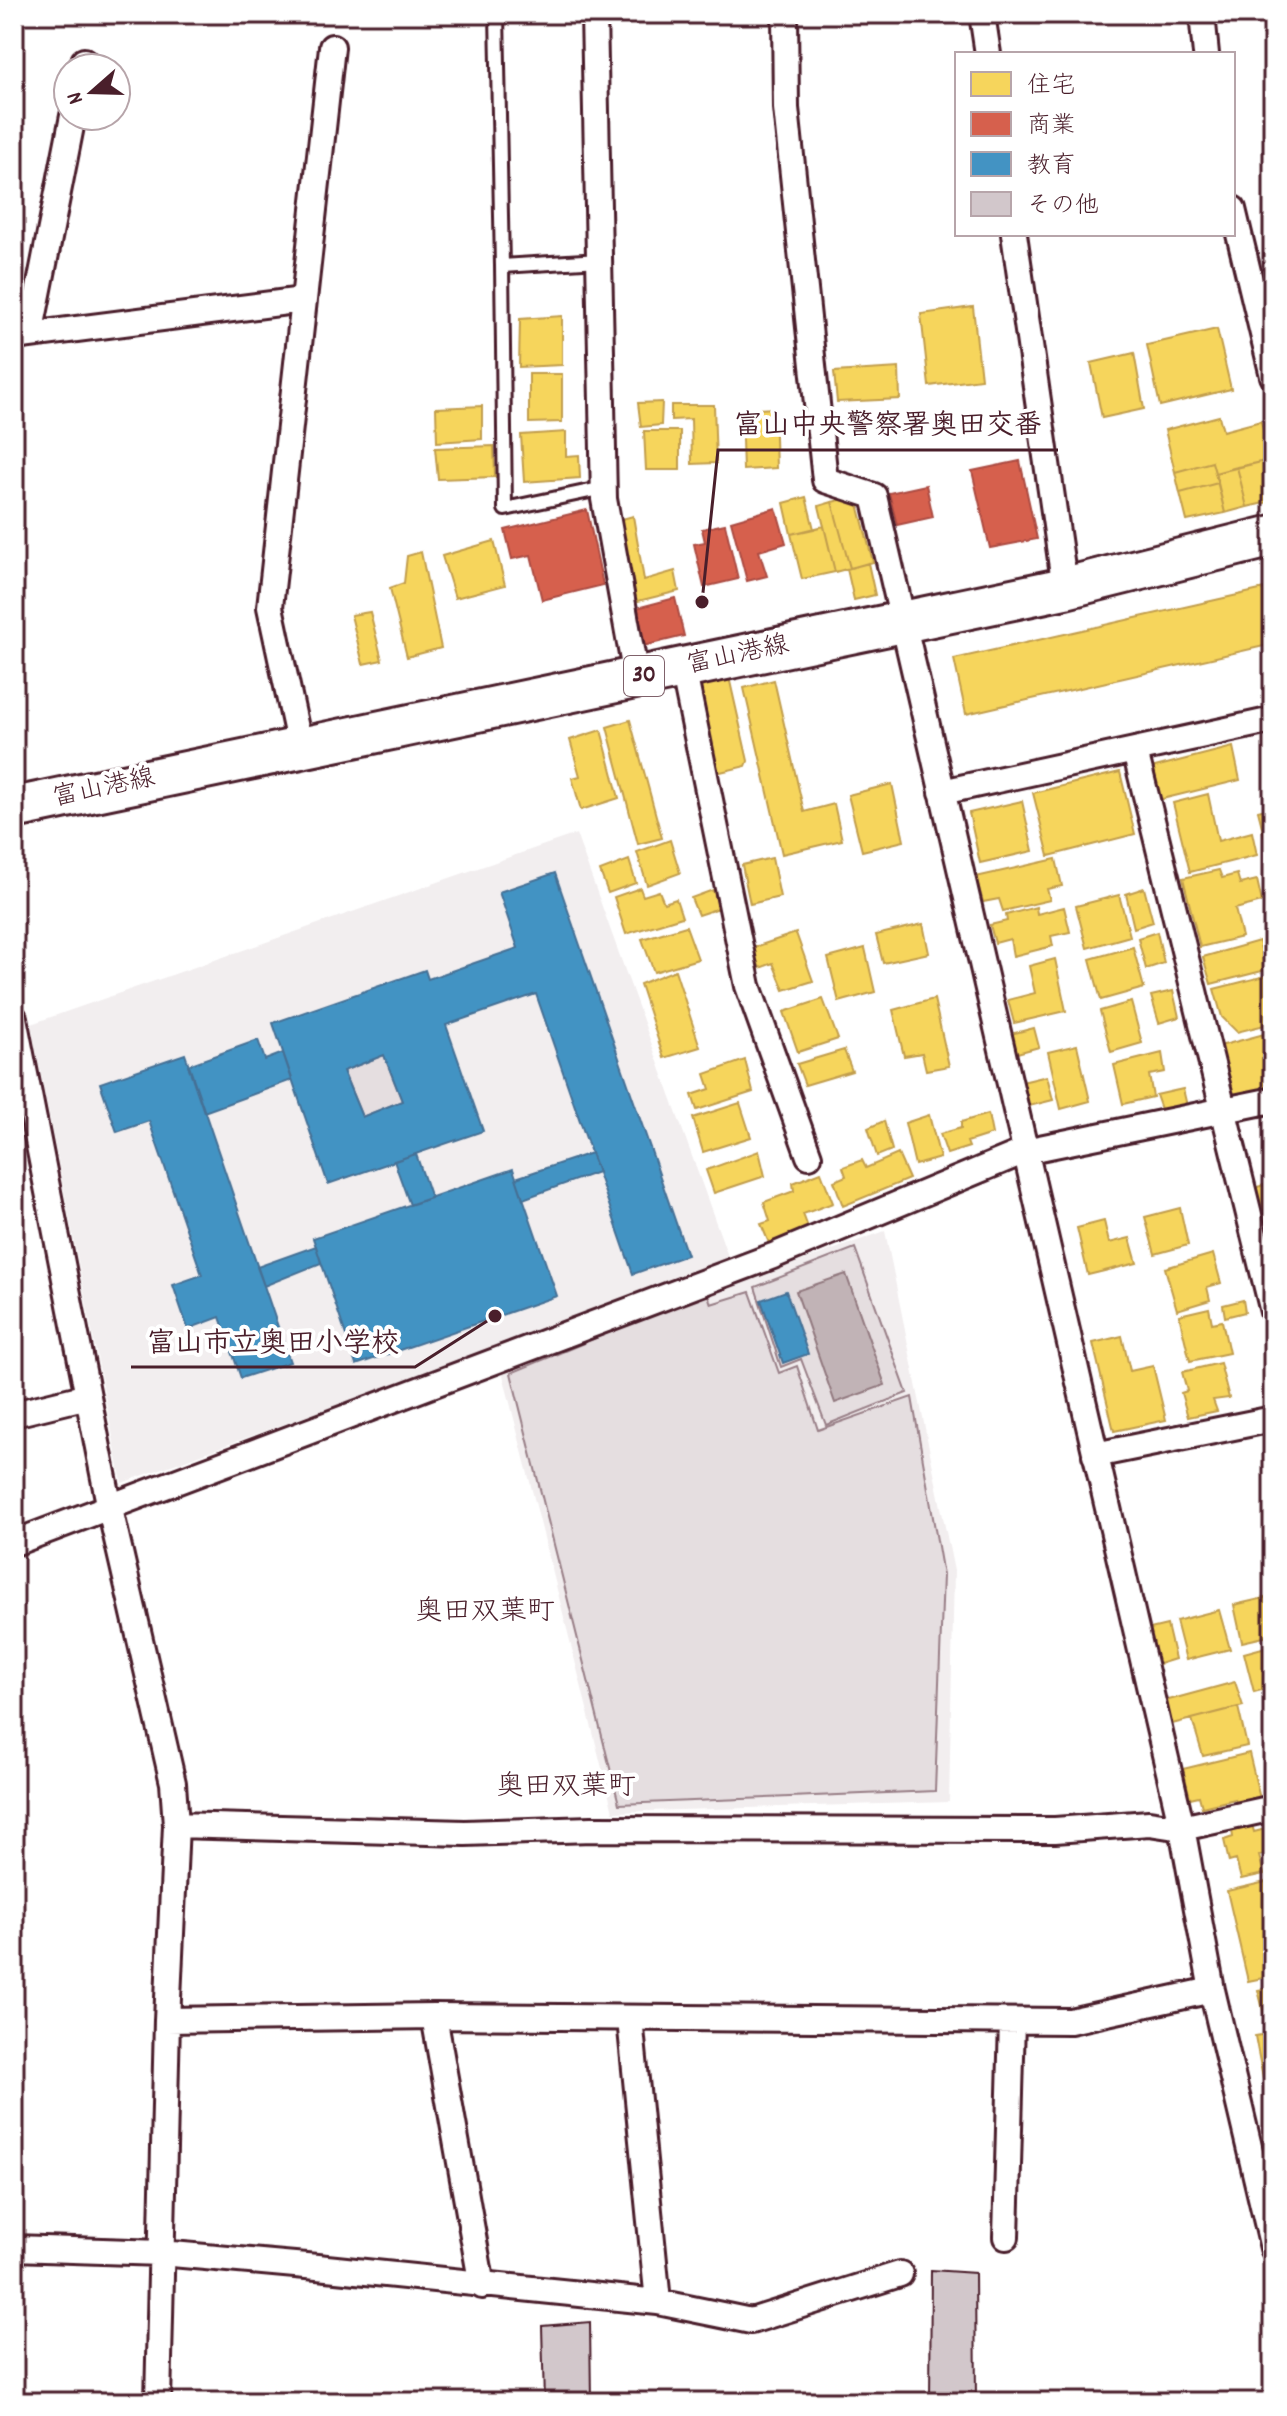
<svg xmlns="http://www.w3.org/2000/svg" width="1287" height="2416" viewBox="0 0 1287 2416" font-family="Dekko,'Klee One',sans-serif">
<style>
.built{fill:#f2eeef}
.green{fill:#e5dee0;stroke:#987e86;stroke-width:2}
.water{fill:#c1b3b6;stroke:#91787e;stroke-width:2}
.homes{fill:#f6d55c;stroke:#c29e4d;stroke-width:2}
.shops{fill:#d6604d;stroke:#ac4c43;stroke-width:2}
.schools{fill:#4393c3;stroke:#457095;stroke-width:2;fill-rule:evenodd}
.building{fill:#d2c7cb;stroke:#4a1f2b;stroke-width:2}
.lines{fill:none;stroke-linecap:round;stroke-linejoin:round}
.lane-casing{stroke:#4a1f2b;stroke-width:18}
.street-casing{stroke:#4a1f2b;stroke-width:30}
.primary-casing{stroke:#4a1f2b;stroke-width:46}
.lane{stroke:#fff;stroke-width:12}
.street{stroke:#fff;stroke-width:24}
.primary{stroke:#fff;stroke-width:40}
.labels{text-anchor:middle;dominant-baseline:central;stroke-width:8;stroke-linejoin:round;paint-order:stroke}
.shield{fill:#fff;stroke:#80626b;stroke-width:2}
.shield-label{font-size:24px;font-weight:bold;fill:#4a1f2b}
.street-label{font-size:26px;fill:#4a1f2b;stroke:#fff}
.neighbourhood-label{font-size:28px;fill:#4a1f2b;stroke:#fff}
.leader{fill:none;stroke:#4a1f2b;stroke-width:3}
.callout-dot{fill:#4a1f2b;stroke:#fff;stroke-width:3}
.callout-label{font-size:28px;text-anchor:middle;font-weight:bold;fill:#4a1f2b;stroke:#fff;stroke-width:8;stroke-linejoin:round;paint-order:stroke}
</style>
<rect width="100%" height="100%" fill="#fff"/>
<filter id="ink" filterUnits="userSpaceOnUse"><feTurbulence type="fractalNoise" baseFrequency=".0125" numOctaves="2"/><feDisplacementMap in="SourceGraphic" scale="16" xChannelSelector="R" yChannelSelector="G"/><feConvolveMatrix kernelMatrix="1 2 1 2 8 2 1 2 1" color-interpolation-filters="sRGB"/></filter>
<g filter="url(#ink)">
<path class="built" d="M576 834 738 1284 885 1231 954 1571 949 1802 613 1812 496 1347 122 1483 31 1024Z"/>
<path class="green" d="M384 1055 402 1101 362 1117 343 1071Z
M855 1248 907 1393 826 1425 801 1359 781 1367 755 1287Z
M707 1292 711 1304 750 1292 779 1373 797 1366 818 1430 912 1397 943 1575 935 1791 619 1804 511 1373Z"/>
<path class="water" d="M846 1274 885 1385 835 1403 796 1291Z"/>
<path class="homes" d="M973 307 981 379 929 386 921 314Z
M562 316V365L519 367 520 319Z
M1217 329 1231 389 1160 406 1147 345Z
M1134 353 1144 409 1102 418 1091 363Z
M899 368 900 399 837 402 834 372Z
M529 374H562V422L529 423Z
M662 402 661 425 641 427 638 403Z
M671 405H714L716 463 692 464 691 419 671 420Z
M482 406V439L437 442 436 408Z
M774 408 776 468 743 470 741 410Z
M1219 416 1223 431 1261 421 1270 460 1215 473 1212 462 1175 472 1165 430Z
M644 431H680V470H646Z
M566 432V456L579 455 580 478 524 482 521 435Z
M494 446 495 477 438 479 435 448Z
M1270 460 1273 501 1247 507 1237 467Z
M1212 462 1218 483 1180 493 1175 472Z
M1237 467 1247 507 1225 513 1215 473Z
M1218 483 1225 513 1187 521 1180 493Z
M806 497 814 529 791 534 784 503Z
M852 497 857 500 873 562 850 568 832 502Z
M832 502 850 568 835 572 819 506Z
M633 516 644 580 675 571 679 591 630 603 615 521Z
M824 526 835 572 802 579 791 534Z
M494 541 505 585 455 598 442 556Z
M421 552 441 648 407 657 390 588 404 583 407 556Z
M868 563 875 595 854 600 847 569Z
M1273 587V644L966 714 954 659Z
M370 612 382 660 363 664 351 615Z
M729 677 748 761 746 766 716 773 695 686Z
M774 680 804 812 834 804 842 840 782 854 744 688Z
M630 720 662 838 638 844 607 727Z
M601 730 619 798 581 810 572 778 580 776 570 740Z
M1233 747 1240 780 1158 800 1151 768Z
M1120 772 1135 834 1049 856 1033 793Z
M892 784 904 841 862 851 848 795Z
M1208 794 1218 841 1252 832 1257 855 1190 872 1173 803Z
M1022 801 1033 851 980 863 969 813Z
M1273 807V870L1258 811Z
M670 840 680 873 647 885 637 852Z
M772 858 780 897 750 904 742 865Z
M1056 859 1062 886 1047 889 1050 900 1003 911 999 899 983 902 976 877Z
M629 860 636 883 608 893 600 871Z
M1219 870 1222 878 1237 874 1240 884 1257 880 1262 902 1235 909 1242 937 1200 947 1183 878Z
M640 888 643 896 659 891 664 903 676 899 682 917 626 934 614 897Z
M1144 888 1153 922 1134 928 1126 894Z
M713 890 719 908 698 915 691 898Z
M1119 895 1130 936 1087 948 1076 906Z
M1036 907 1037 914 1064 907 1070 932 1051 936 1053 946 1013 956 1010 939 995 943 990 925 1007 921 1006 915Z
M923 924 929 953 883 963 876 935Z
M686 926 698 959 654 972 642 939Z
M1157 932 1164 963 1146 969 1138 938Z
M796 933 813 981 784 990 773 963 760 968 752 948Z
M1259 941 1266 970 1211 984 1203 957Z
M1133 947 1144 988 1101 1000 1090 959Z
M865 948 875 992 839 1002 828 958Z
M1055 959 1066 1011 1014 1023 1008 1000 1035 993 1029 966Z
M675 970 700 1047 664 1058 640 984Z
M1273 974V1023L1237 1032 1222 1017 1214 989Z
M1173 991 1179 1017 1159 1023 1151 996Z
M823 999 838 1039 798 1052 784 1012Z
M934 999 949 1066 926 1070 922 1053 904 1056 893 1010Z
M1131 1002 1142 1043 1111 1052 1100 1011Z
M1034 1028 1039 1047 1017 1053 1011 1034Z
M1268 1033 1273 1055V1089L1230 1100 1216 1047Z
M1077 1045 1090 1101 1061 1109 1048 1052Z
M844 1050 852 1071 805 1085 797 1064Z
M1162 1053 1165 1072 1149 1075 1153 1097 1123 1104 1114 1065Z
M745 1060 753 1092 697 1110 692 1095 710 1089 705 1074Z
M1047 1076 1053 1100 1029 1106 1022 1082Z
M1183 1089 1187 1106 1162 1112 1156 1095Z
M740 1103 751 1137 703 1152 693 1118Z
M988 1114 992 1134 967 1142 969 1147 947 1154 940 1134 961 1128V1122Z
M929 1115 940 1158 915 1165 905 1123Z
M884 1121 892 1150 877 1156 868 1128Z
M1273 1136V1161L1267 1137Z
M759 1151 765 1176 714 1193 706 1170Z
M898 1154 909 1179 843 1206 834 1181 846 1176 843 1167 862 1160 866 1168Z
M821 1172 833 1203 803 1214 809 1230 769 1243 761 1224 770 1221 764 1202 794 1191 793 1183Z
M1267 1184 1273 1207 1255 1213 1248 1190Z
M1180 1208 1188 1245 1155 1254 1145 1217Z
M1104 1221 1109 1243 1130 1238 1137 1263 1088 1275 1077 1228Z
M1213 1254 1221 1283 1207 1287 1210 1300 1177 1310 1165 1268Z
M1243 1300 1245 1312 1225 1317 1223 1305Z
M1209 1308 1212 1323 1222 1321 1229 1353 1190 1361 1179 1315Z
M1122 1336 1130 1371 1153 1366 1166 1420 1114 1431 1093 1343Z
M1220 1363 1229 1398 1213 1400 1217 1411 1188 1417 1181 1393 1187 1391 1182 1372Z
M1273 1596V1635L1242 1642 1234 1605Z
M1219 1610 1230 1649 1186 1660 1176 1621Z
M1167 1625 1175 1659 1156 1665 1146 1630Z
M1273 1645V1687L1254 1692 1244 1653Z
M1235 1682 1243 1706 1172 1724 1165 1701Z
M1238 1707 1247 1746 1203 1756 1192 1719Z
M1273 1748V1774L1271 1775 1265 1750Z
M1249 1753 1261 1803 1237 1808 1235 1799 1202 1807 1199 1796 1190 1798 1183 1769Z
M1252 1825 1254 1832 1273 1827V1852L1259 1856 1264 1874 1241 1879 1236 1860 1229 1862 1224 1840 1233 1837 1232 1831Z
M1270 1881 1273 1893V1976L1248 1981 1227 1891Z
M1273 1987V2024L1267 2025 1258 1990Z
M1273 2033V2076L1263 2078 1255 2036Z
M1273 2138V2176L1265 2140Z"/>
<path class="shops" d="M1020 461 1037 539 990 548 972 471Z
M926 485 933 517 897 525 889 493Z
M776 508 786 543 759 551 767 576 747 581 731 521Z
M587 510 603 585 542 600 531 555 512 559 505 530Z
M725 524 738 579 704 587 694 544 705 542 702 529Z
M675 598 684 636 643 646 633 609Z"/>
<path class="schools" d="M555 873 687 1255 633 1274 536 994 446 1025 483 1131 328 1184 273 1023 425 970 428 979 518 948 499 892ZM384 1055 402 1101 362 1117 343 1071Z
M258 1040 265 1060 283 1053 292 1080 204 1112 188 1065Z
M185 1054 290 1362 241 1378 220 1317 188 1329 173 1285 202 1275 149 1121 117 1132 100 1083Z
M591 1153 598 1172 523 1199 516 1178Z
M416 1154 431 1198 410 1205 394 1161Z
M513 1169 557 1296 356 1365 313 1238Z
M316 1246 321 1263 264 1286 257 1267Z
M786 1291 808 1354 783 1363 761 1300Z"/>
<path class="building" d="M931 2270 975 2273 976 2402H930Z
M590 2322 591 2402H544L542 2326Z"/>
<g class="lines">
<g class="lane-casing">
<path id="lane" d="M497 14 502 266 600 260
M502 266 505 509 604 488"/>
</g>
<g class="street-casing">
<path id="street" d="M594 14 604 499 636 677
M785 14 786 108 825 480 874 496 1182 1828 1212 1990 1273 2248
M982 14 988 54
M1202 14 1206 54
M82 68 84 61
M1233 209 1273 376
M1014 234 1065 588
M30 335 73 116
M14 337 303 300
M683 668 748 986 809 1156
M300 747 270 607 332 47
M1135 751 1273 1312
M942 792 1273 720
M14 1018 110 1509 173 1783 176 1825 167 2020 158 2402
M14 1414 88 1396
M1095 1455 1273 1419
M14 1543 773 1256 1025 1151 1273 1100
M176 1825 465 1833 592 1829 1055 1830 1149 1823 1182 1828 1273 1808
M434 2016 482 2286
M630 2019 658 2302
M167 2020 434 2016 1070 2021 1212 1990
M1006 2237 1012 2021
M14 2248 161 2253 317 2267 658 2302 751 2321 900 2274"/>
</g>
<g class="primary-casing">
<path id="primary" d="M14 808 1065 588 1273 536"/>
</g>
<use href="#lane" class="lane"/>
<use href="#street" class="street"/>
<use href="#primary" class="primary"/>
</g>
</g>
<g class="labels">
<rect class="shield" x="624" y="656" width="40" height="40" rx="6"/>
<g class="shield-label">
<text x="644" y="676">30</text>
</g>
<g class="street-label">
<text transform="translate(738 656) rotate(-12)">富山港線</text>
<text transform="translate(104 789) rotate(-12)">富山港線</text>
</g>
<g class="neighbourhood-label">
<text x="485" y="1614">奥田双葉町</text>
<text x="566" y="1789">奥田双葉町</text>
</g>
</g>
<path class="leader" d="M702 602L718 450H1058M495 1316L415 1367H131"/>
<g class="callout-dot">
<circle cx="702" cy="602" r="8"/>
<circle cx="495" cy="1316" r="8"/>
</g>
<g class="callout-label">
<text x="888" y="433">富山中央警察署奥田交番</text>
<text x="273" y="1351">富山市立奥田小学校</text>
</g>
<rect width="1287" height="2416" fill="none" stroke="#fff" stroke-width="48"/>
<rect x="24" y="24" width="1239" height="2368" fill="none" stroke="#4a1f2b" stroke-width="3" filter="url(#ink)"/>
<rect x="955" y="52" width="280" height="184" fill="#ffffff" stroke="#b7a5aa" stroke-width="2"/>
<rect x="971" y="72" width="40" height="24" fill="#f6d55c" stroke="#b7a5aa" stroke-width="2"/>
<text x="1027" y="92" font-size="24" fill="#4a1f2b">住宅</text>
<rect x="971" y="112" width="40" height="24" fill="#d6604d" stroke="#b7a5aa" stroke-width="2"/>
<text x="1027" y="132" font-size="24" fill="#4a1f2b">商業</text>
<rect x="971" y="152" width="40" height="24" fill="#4393c3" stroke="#b7a5aa" stroke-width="2"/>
<text x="1027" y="172" font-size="24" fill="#4a1f2b">教育</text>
<rect x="971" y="192" width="40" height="24" fill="#d2c7cb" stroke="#b7a5aa" stroke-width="2"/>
<text x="1027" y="212" font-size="24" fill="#4a1f2b">その他</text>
<g transform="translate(92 92) rotate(250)"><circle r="38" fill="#ffffff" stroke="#b7a5aa" stroke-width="2"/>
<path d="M0-6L14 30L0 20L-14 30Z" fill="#4a1f2b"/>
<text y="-12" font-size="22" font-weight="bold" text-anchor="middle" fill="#4a1f2b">N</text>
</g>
</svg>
